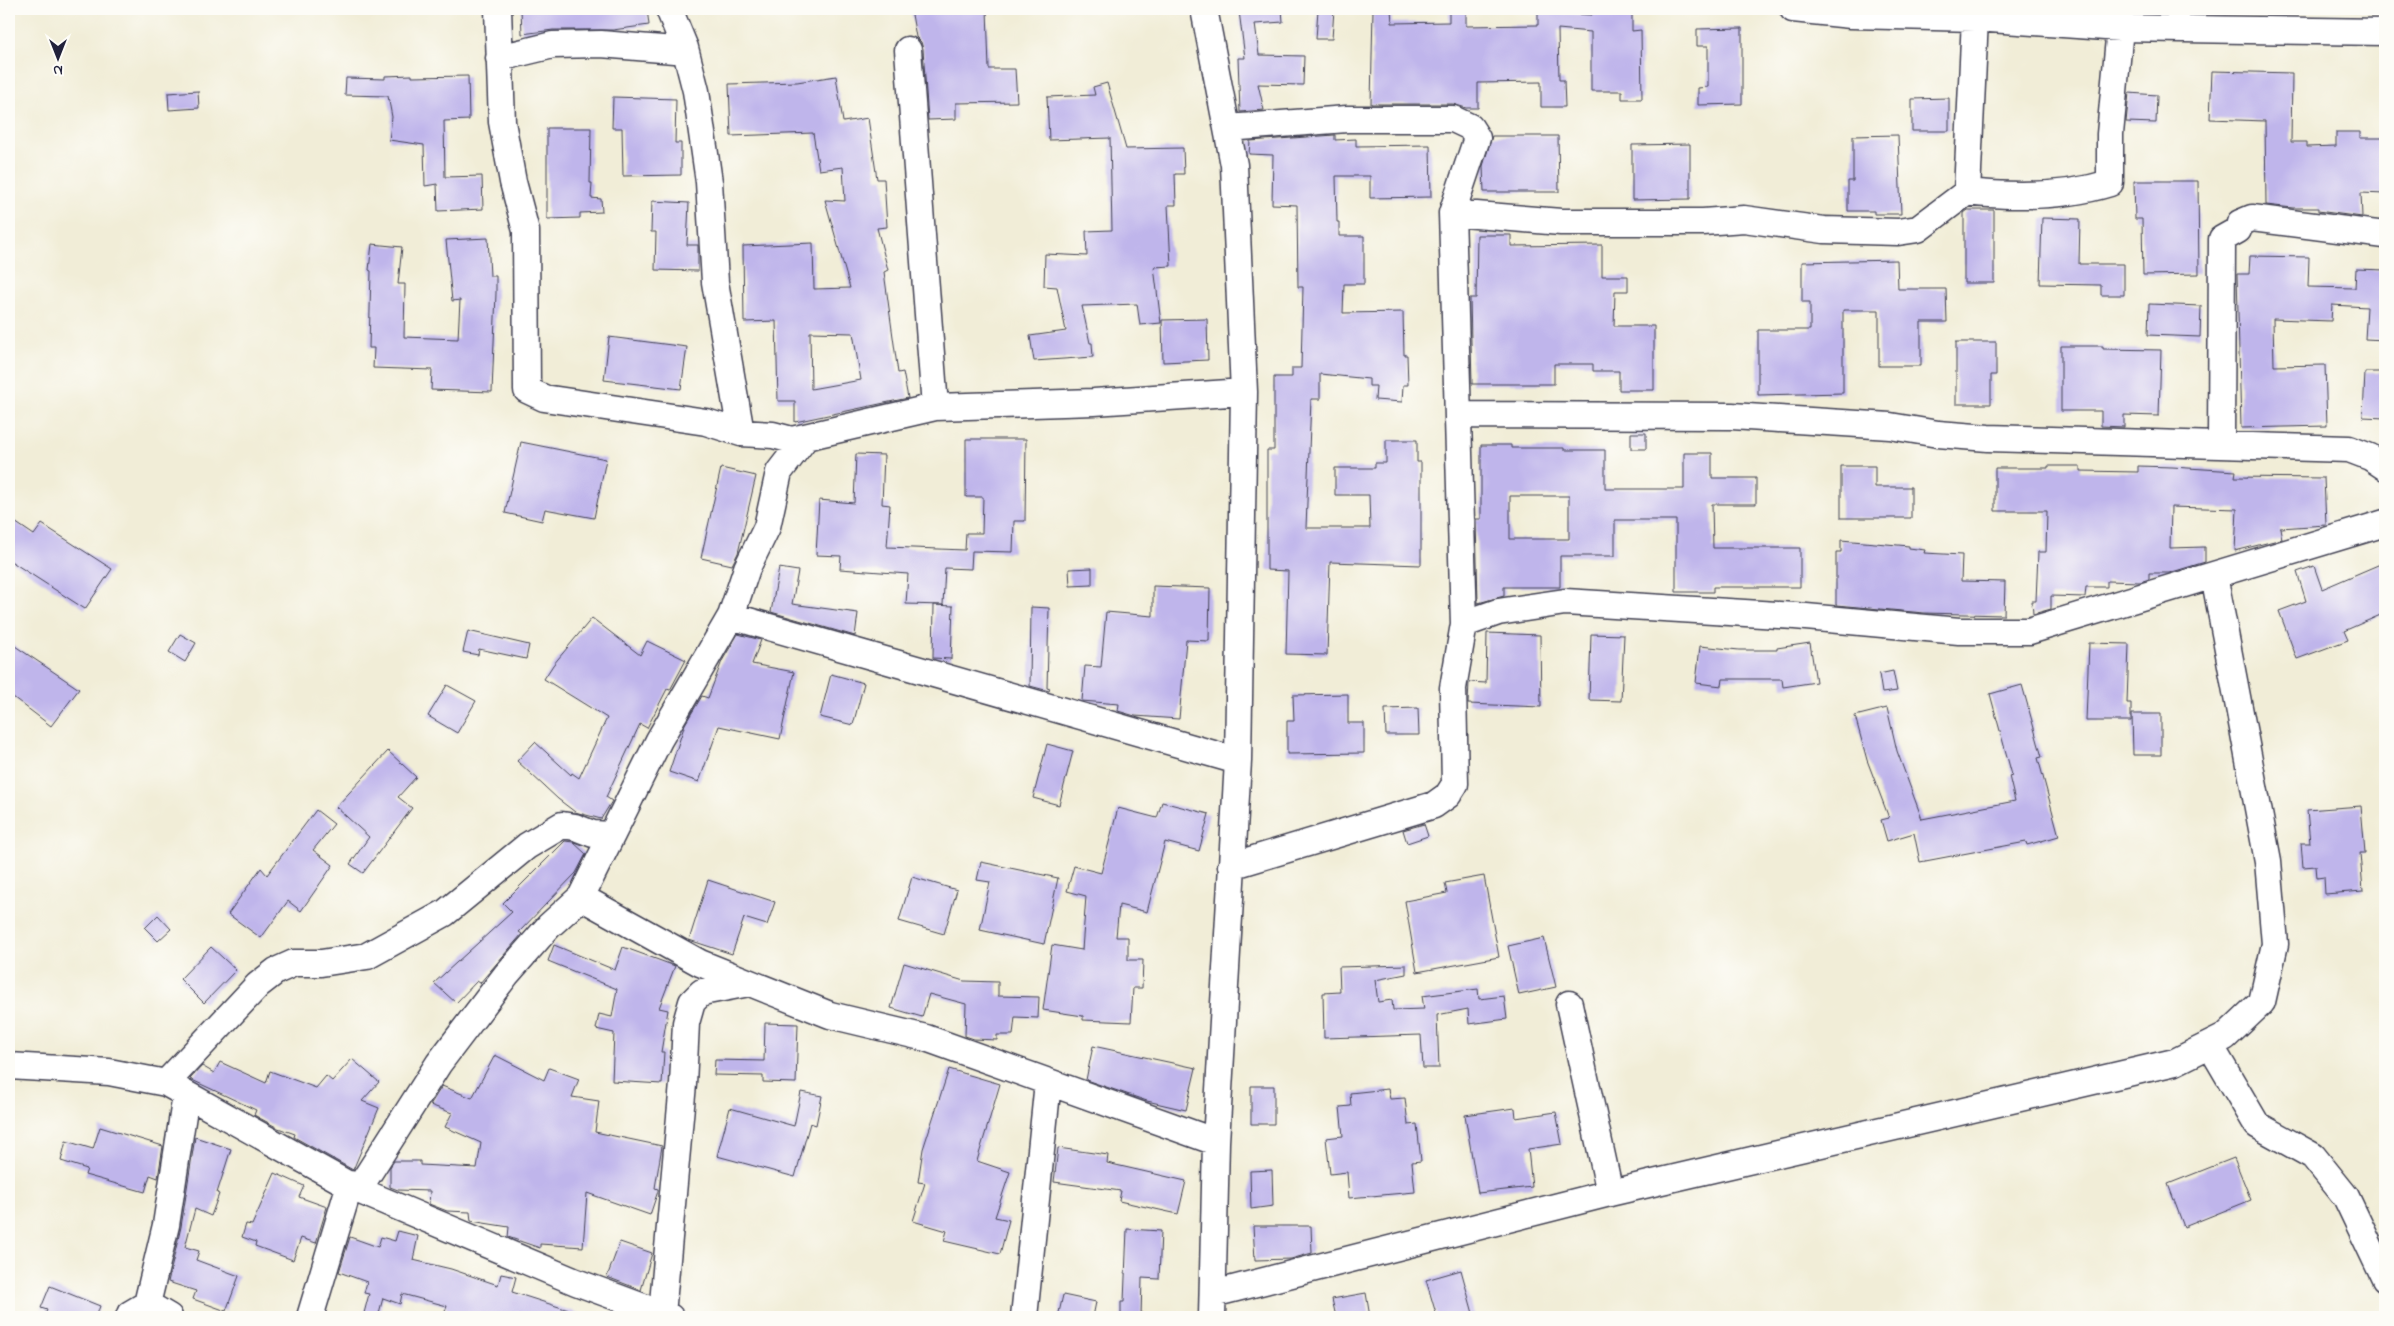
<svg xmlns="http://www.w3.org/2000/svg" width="2394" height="1326" viewBox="0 0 2394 1326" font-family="'Indie Flower',sans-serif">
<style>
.building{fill:#bfb5eb;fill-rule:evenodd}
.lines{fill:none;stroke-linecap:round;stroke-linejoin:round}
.minor-casing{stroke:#414052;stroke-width:29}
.minor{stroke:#fff;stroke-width:26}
</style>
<rect width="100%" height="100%" fill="#fdfcf7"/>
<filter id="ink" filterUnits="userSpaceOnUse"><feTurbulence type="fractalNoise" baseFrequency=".02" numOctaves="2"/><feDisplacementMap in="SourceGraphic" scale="10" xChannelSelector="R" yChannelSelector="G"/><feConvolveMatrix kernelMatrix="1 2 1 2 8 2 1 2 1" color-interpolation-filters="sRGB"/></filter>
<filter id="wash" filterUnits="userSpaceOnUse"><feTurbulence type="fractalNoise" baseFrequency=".0096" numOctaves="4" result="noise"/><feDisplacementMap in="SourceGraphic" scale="20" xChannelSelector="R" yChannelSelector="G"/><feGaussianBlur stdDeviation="1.12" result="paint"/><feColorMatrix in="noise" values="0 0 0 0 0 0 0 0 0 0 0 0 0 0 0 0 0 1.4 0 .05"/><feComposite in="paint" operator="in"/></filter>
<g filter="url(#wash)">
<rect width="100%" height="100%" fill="#f1edd7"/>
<g id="blocks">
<path class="building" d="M521 9H647L649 25 613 30H553L522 34Z
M911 9H987L989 69H1015L1017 102 956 103V119L928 120 923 49 921 42 916 37Z
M1258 9H1282L1283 22 1255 24 1259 55 1304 56 1303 85 1258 84 1264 110 1240 112 1238 58H1245L1239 11Z
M1318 9H1334L1332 39H1316Z
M1373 9H1391L1392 23 1449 22V9H1466V26L1538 25V10L1556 9V13L1592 15V12H1632V31L1641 30 1642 99H1622V91H1591V32L1558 29 1559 80H1564L1565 107H1541V82L1478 83V108H1466L1453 104H1371Z
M1742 28V104L1698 105V88L1708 87V46H1697V29Z
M2212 71 2292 73 2291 142H2307V147L2336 146V132H2360V138H2385V194L2361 193 2362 217 2318 211V208H2293L2266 205 2265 121 2210 119Z
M412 75V77L468 76 469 120 444 121 445 177 482 176 483 209 438 211 437 184 425 186 424 145 389 140 392 117 388 96 345 95 346 78 385 79V76Z
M836 76 843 122 868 118 877 179H884L887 227 877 228 888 270 884 272 898 373 903 372 908 398 795 422V401H778L776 321 744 322 743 246 813 243 814 289 850 288 825 200 845 201 843 167 819 170 813 133 731 136 729 84 797 82ZM810 332 853 333 861 380 811 389Z
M1107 83 1126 149 1183 148 1184 174H1175L1176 205H1168L1171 266 1154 267 1161 323 1140 325 1137 304 1082 306 1090 343H1092L1093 357 1034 361 1030 336 1066 331 1057 287 1044 286 1045 254 1087 256 1086 231 1112 230 1110 138 1049 140 1047 97 1095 95 1093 87Z
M198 91 199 108 169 110 168 93Z
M2129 93 2157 95 2156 123 2126 122Z
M613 97 676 99 675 143H681V175L623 176 622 128H612Z
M1949 98V131H1912V99Z
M547 128H591L590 183H592L591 198 601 199 602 212 580 213V218L547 219Z
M1335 135V140L1356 139V146L1430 145 1431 197 1370 198V176H1336L1337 222H1339V236H1364V284H1344L1343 313 1403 312 1404 355H1407L1408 385H1403L1402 402 1375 400 1376 386H1369V379L1320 374V399H1311L1306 528H1370L1369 495H1335V468H1375V463H1386V440H1417V462H1421V565L1330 562 1327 655 1286 654 1288 571 1267 570V450H1274V377H1292V368H1301L1303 287H1298L1297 205 1272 204 1273 155 1249 154 1250 141Z
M1898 135 1901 214H1874V211H1848V181H1853V136Z
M1492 136H1558L1559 192H1484L1483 166Z
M1690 144V199L1632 200V145Z
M2134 181H2198L2199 274 2143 275 2142 219H2135Z
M652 201 689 203 687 245H698V271L655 270 656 232H651Z
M1968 210H1994V283H1964V213Z
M2042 218 2080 219 2079 264H2124V295H2101V285L2040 284Z
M1477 235H1511V246L1602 245V276H1628V291H1615L1614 326H1654V390H1619V371H1593V364H1554V384H1472L1470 298H1476Z
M488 238 490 276H496V293L492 392 431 390 432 370 373 368 374 348H369L371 271 369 270 372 244 402 247 398 284H405L404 337 458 339 460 300 452 301 446 240Z
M2250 256 2309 257 2308 287 2355 288 2356 269 2385 270V340L2365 339 2367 307 2332 305 2331 321 2273 319 2274 366 2325 365 2327 426 2241 428 2237 274H2249Z
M1897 260 1898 289H1946L1947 322H1921V366H1879V310H1843V393L1758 395V330H1810V302H1802V262Z
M2149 304 2201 306 2200 337 2148 335Z
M1207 319 1208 360 1163 362 1162 320Z
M609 337 687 347 681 389 604 380Z
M1956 342H1996V375H1991V404H1956Z
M2061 346H2103V349L2161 350 2159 416 2124 415V427L2101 426V411H2061Z
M2365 372H2385V418L2363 417Z
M1631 433H1646V449H1631Z
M966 439H1026L1025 521H1014L1013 552 972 551 971 569 945 568 943 605 906 604 908 574 840 569 841 556 816 555 819 500 854 503 856 454 884 455 882 504 890 505 887 547 965 550 966 533H982L983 497H966Z
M521 442 606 459 594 518 545 509 542 521 505 513Z
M1481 445H1511V448H1564V450H1605V489H1684V453H1712V478H1756V504H1712L1713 548H1800V587H1713V592H1676V520H1615V556H1560V587H1504V596L1478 603 1476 519H1481ZM1510 496H1569V539H1510Z
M1841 466H1875V487H1911V518H1841Z
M2048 466H2080V471L2138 472V466L2172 467 2236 471 2235 477 2324 478 2326 525 2280 528 2282 539 2235 551 2237 509 2171 507 2170 548 2205 547V562L2169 573H2149V579L2140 582 2107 581V587H2086L2085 597 2051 596V609L2033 614 2032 601H2036L2038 552H2046L2047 511H1995V468H2048Z
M721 468 756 476 738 553 732 565 701 558Z
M9 518 34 535 42 524 112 569 85 609 9 560Z
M1841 540 1909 546V548L1925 550 1924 553 1962 555 1961 581 2005 582 2004 615 1924 613 1836 605V552H1841Z
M2385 562V613L2344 631 2348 640 2297 659 2279 611 2306 601 2297 572 2314 566 2322 589Z
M779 568 798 571 792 604 858 613 855 636 771 612Z
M1092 568V585L1070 586 1069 569Z
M1153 586 1210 588 1209 641 1186 640 1179 719 1135 716 1118 711 1119 704 1082 701 1085 666 1101 667 1106 612 1153 616Z
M934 605 953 606 951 659 933 658Z
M1031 607 1049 608 1047 688 1050 689 1049 691 1030 686Z
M592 618 640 655 647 641 686 660 670 690 667 689 647 728 640 724 606 797 612 801 601 819 575 812 558 799 517 761 535 742 571 775 572 773 579 778 607 718 544 679 553 665Z
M468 631 529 645 526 659 479 649 478 655 463 652Z
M1487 633 1540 635 1541 707 1468 704 1469 682 1486 683Z
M180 634 196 643 185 662 169 652Z
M738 634 761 640 752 664 794 672 780 739 719 726 699 782 669 772 685 724 702 696 708 698 722 661Z
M1591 634 1624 635 1621 701 1589 700Z
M9 642 79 689 51 726 9 694Z
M1810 643 1816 682 1783 687 1782 679H1723L1722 686 1696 683 1700 646 1739 650H1777V648Z
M2089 643 2129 644 2127 703H2131V721H2086Z
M1893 671 1897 691 1882 693 1879 674Z
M831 674 864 683 853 725 820 717Z
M447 685 476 701 457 733 428 716Z
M2022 685 2042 757 2038 758 2059 836 2027 845 2026 842 1920 862 1914 833 1887 841 1881 820 1889 818 1867 760 1855 716 1887 708 1897 751 1922 819 2015 801 2009 776 2012 775 1990 694Z
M1348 694V723H1364V753L1287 754V721H1294L1293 695Z
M1418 708 1419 735H1386L1385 709Z
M2132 714H2161V755H2133Z
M1047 744 1073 751 1059 805 1033 798Z
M388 751 416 777 398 797 412 808 363 873 350 864 369 837 336 807Z
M1162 802 1209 814 1199 851 1165 842 1147 912 1119 905 1116 937H1128V960H1143L1142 988H1133L1131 1022 1083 1020V1016L1043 1010 1052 945 1082 950 1086 896 1067 891 1074 866 1101 873 1118 808 1157 818Z
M2361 806 2365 853H2360L2363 891 2325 894 2324 877 2317 878 2316 866 2303 867 2301 843H2310L2307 810Z
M316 810 334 824 313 850 333 865 301 911 288 901 261 938 228 914 261 868 267 875Z
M1424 824 1428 836 1407 843 1403 830Z
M565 841 573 842 586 854 576 873 519 932 522 934 485 977 480 983 477 981 456 1003 434 983 512 912 503 903Z
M981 862 1058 878 1044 944 980 930 990 882 977 880Z
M1484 876 1499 957 1417 972 1405 901 1447 893 1445 883Z
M912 877 957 890 944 934 899 921Z
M708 880 775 902 767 925 744 918 732 954 689 940Z
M158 915 171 929 158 941 145 928Z
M1544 938 1556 987 1519 995 1508 946Z
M554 945 615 970 623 947 675 966 659 1008 668 1010 661 1052H664L662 1084 612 1081 614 1033 596 1029 599 1014 612 1017 617 989 548 961Z
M211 947 236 970 204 1003 180 979Z
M904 963 964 981 998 982V996L1039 997 1038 1018 1015 1017 1013 1035H997V1040L974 1039 965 1036 966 1004 929 994 922 1017 891 1008Z
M1406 965V974L1375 980 1378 1002 1392 1000 1393 1010 1424 1009 1422 996 1478 989 1479 999 1504 996 1507 1019 1469 1024 1468 1009 1437 1015 1439 1068H1423L1421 1035 1324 1038 1323 993 1340 992 1339 967Z
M765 1023 798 1024 796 1083 763 1082V1076L714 1075 715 1060 764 1061Z
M1093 1046 1196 1068 1186 1110 1147 1101 1086 1080Z
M495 1055 544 1080 549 1068 579 1079 572 1097 599 1101 595 1132 662 1146 655 1188 658 1189V1191L650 1215 587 1193 583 1247 540 1244V1248L508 1237 509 1227 471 1221 470 1212 447 1211 429 1204 430 1191 398 1190 390 1187V1167L394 1161H420V1165L477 1168 481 1143 445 1127 452 1113 430 1105 442 1086 472 1098Z
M352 1059 379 1082 362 1101 379 1108 353 1170 294 1137 295 1134 278 1128 254 1115 256 1110 190 1079 202 1066 214 1073 220 1062 266 1083 270 1071 316 1088 326 1076 332 1081Z
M949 1069 1000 1084 977 1161 1010 1172 995 1217 1009 1220 1000 1254 944 1241 947 1231 913 1221 925 1183 918 1182 923 1149Z
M1251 1086H1274V1124H1251Z
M1388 1089 1390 1099 1405 1098 1408 1125 1417 1124 1421 1161 1412 1162 1415 1192 1349 1198 1347 1172 1330 1174 1326 1138 1343 1136 1340 1107 1351 1106 1350 1093Z
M801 1092 822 1096 816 1125 810 1123 795 1177 717 1156 730 1108 794 1126Z
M1515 1108 1516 1118 1556 1112 1562 1144 1528 1149 1532 1187 1478 1193 1465 1115Z
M100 1127 163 1146 158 1178 150 1175 145 1192 85 1175 87 1169 61 1161 66 1141 93 1149Z
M195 1137 231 1149 217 1193 219 1194 211 1216 195 1209 185 1247 199 1251 196 1260 239 1276 226 1311 193 1299 196 1291 168 1282 181 1227Z
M1058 1148 1108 1155 1107 1163 1186 1181 1178 1214 1119 1201 1121 1191 1054 1182Z
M2234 1158 2251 1200 2184 1227 2168 1184Z
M1272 1170 1273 1206 1251 1209 1250 1171Z
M275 1173 304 1186 299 1197 327 1207 316 1243 301 1238 293 1260 255 1246 256 1242 242 1237 246 1224 252 1225Z
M1253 1226H1311L1312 1253 1291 1259 1255 1260Z
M1127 1229 1161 1231 1159 1279 1142 1278 1141 1317H1121V1302H1124Z
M398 1231 418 1236 413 1260 451 1269 498 1285 501 1274 516 1277 512 1292 581 1314V1317H443L447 1306 402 1294 400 1304 383 1298 378 1317H363L369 1294 364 1293 367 1282 339 1272 350 1237 378 1247 381 1237 395 1241Z
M620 1242 652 1253 641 1290 607 1277Z
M1461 1270 1474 1317H1437L1426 1280Z
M50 1286 100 1306 96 1317H44L47 1310 41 1308Z
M1366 1293 1370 1317H1336L1332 1299Z
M1063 1295 1096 1302 1093 1317H1058Z"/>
</g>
</g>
<g filter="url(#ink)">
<use href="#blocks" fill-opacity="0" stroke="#414052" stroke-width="1"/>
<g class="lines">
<g class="minor-casing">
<path id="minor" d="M498 9 502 122 513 182 526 231 527 390 544 398 706 422 741 433 773 435 792 440 935 407 1094 402 1244 392
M669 9 685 48 696 91 709 182 715 282 741 433
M1204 9 1234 165 1244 392 1238 761 1216 1142 1212 1317
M1793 9 1851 15 1975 18 2120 28 2385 32
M908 50 935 407
M499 58 553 45 601 44 674 50 685 48
M1227 128 1347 119H1453L1470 127 1477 138 1452 213 1464 624 1453 688 1455 784 1448 795 1434 805 1231 866
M1967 192 1975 18
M1452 213 1561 222H1703L1744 219 1824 230 1898 232 1918 229 1967 192C2013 197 2065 197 2110 183V134L2120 28
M1459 415 1732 416 1890 426 1938 434 1988 438 2349 449 2370 457 2385 467
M2221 444 2222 239 2238 230 2240 223 2252 218 2385 235
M731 616 1238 761
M1464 624 1498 612 1565 602 1795 616 1959 631H2029L2385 523
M581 897 700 963 830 1015 926 1038 1216 1142
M1569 1004 1610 1193
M2210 1045 2257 1125 2313 1156 2346 1197 2385 1279
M9 1066 109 1072 166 1083 358 1190 576 1282 670 1317
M166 1083 258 985 276 971 294 963H321L367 956 445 913 527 846 562 825 575 827 593 834 610 835
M358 1190 439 1063 506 975 549 926 581 897 659 740 731 616 747 568 767 527 779 472 806 437
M1213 1294 1610 1193 2175 1062 2225 1037 2262 1002 2275 944 2268 861 2214 575
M147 1304 169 1317
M662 1314 683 1084 686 1023 692 1002 702 992 749 983
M129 1317 130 1314 147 1304 166 1225 186 1095
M310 1317 350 1184
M1024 1317 1048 1082"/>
</g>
<use href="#minor" class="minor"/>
</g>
</g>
<rect width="2394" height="1326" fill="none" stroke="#fdfcf7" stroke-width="30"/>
<g transform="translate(58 58) rotate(180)" stroke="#fdfcf7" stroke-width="4" paint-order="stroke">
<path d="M0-4L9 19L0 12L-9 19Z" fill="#22223b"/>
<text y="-8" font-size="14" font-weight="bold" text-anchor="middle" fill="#22223b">N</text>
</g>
</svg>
